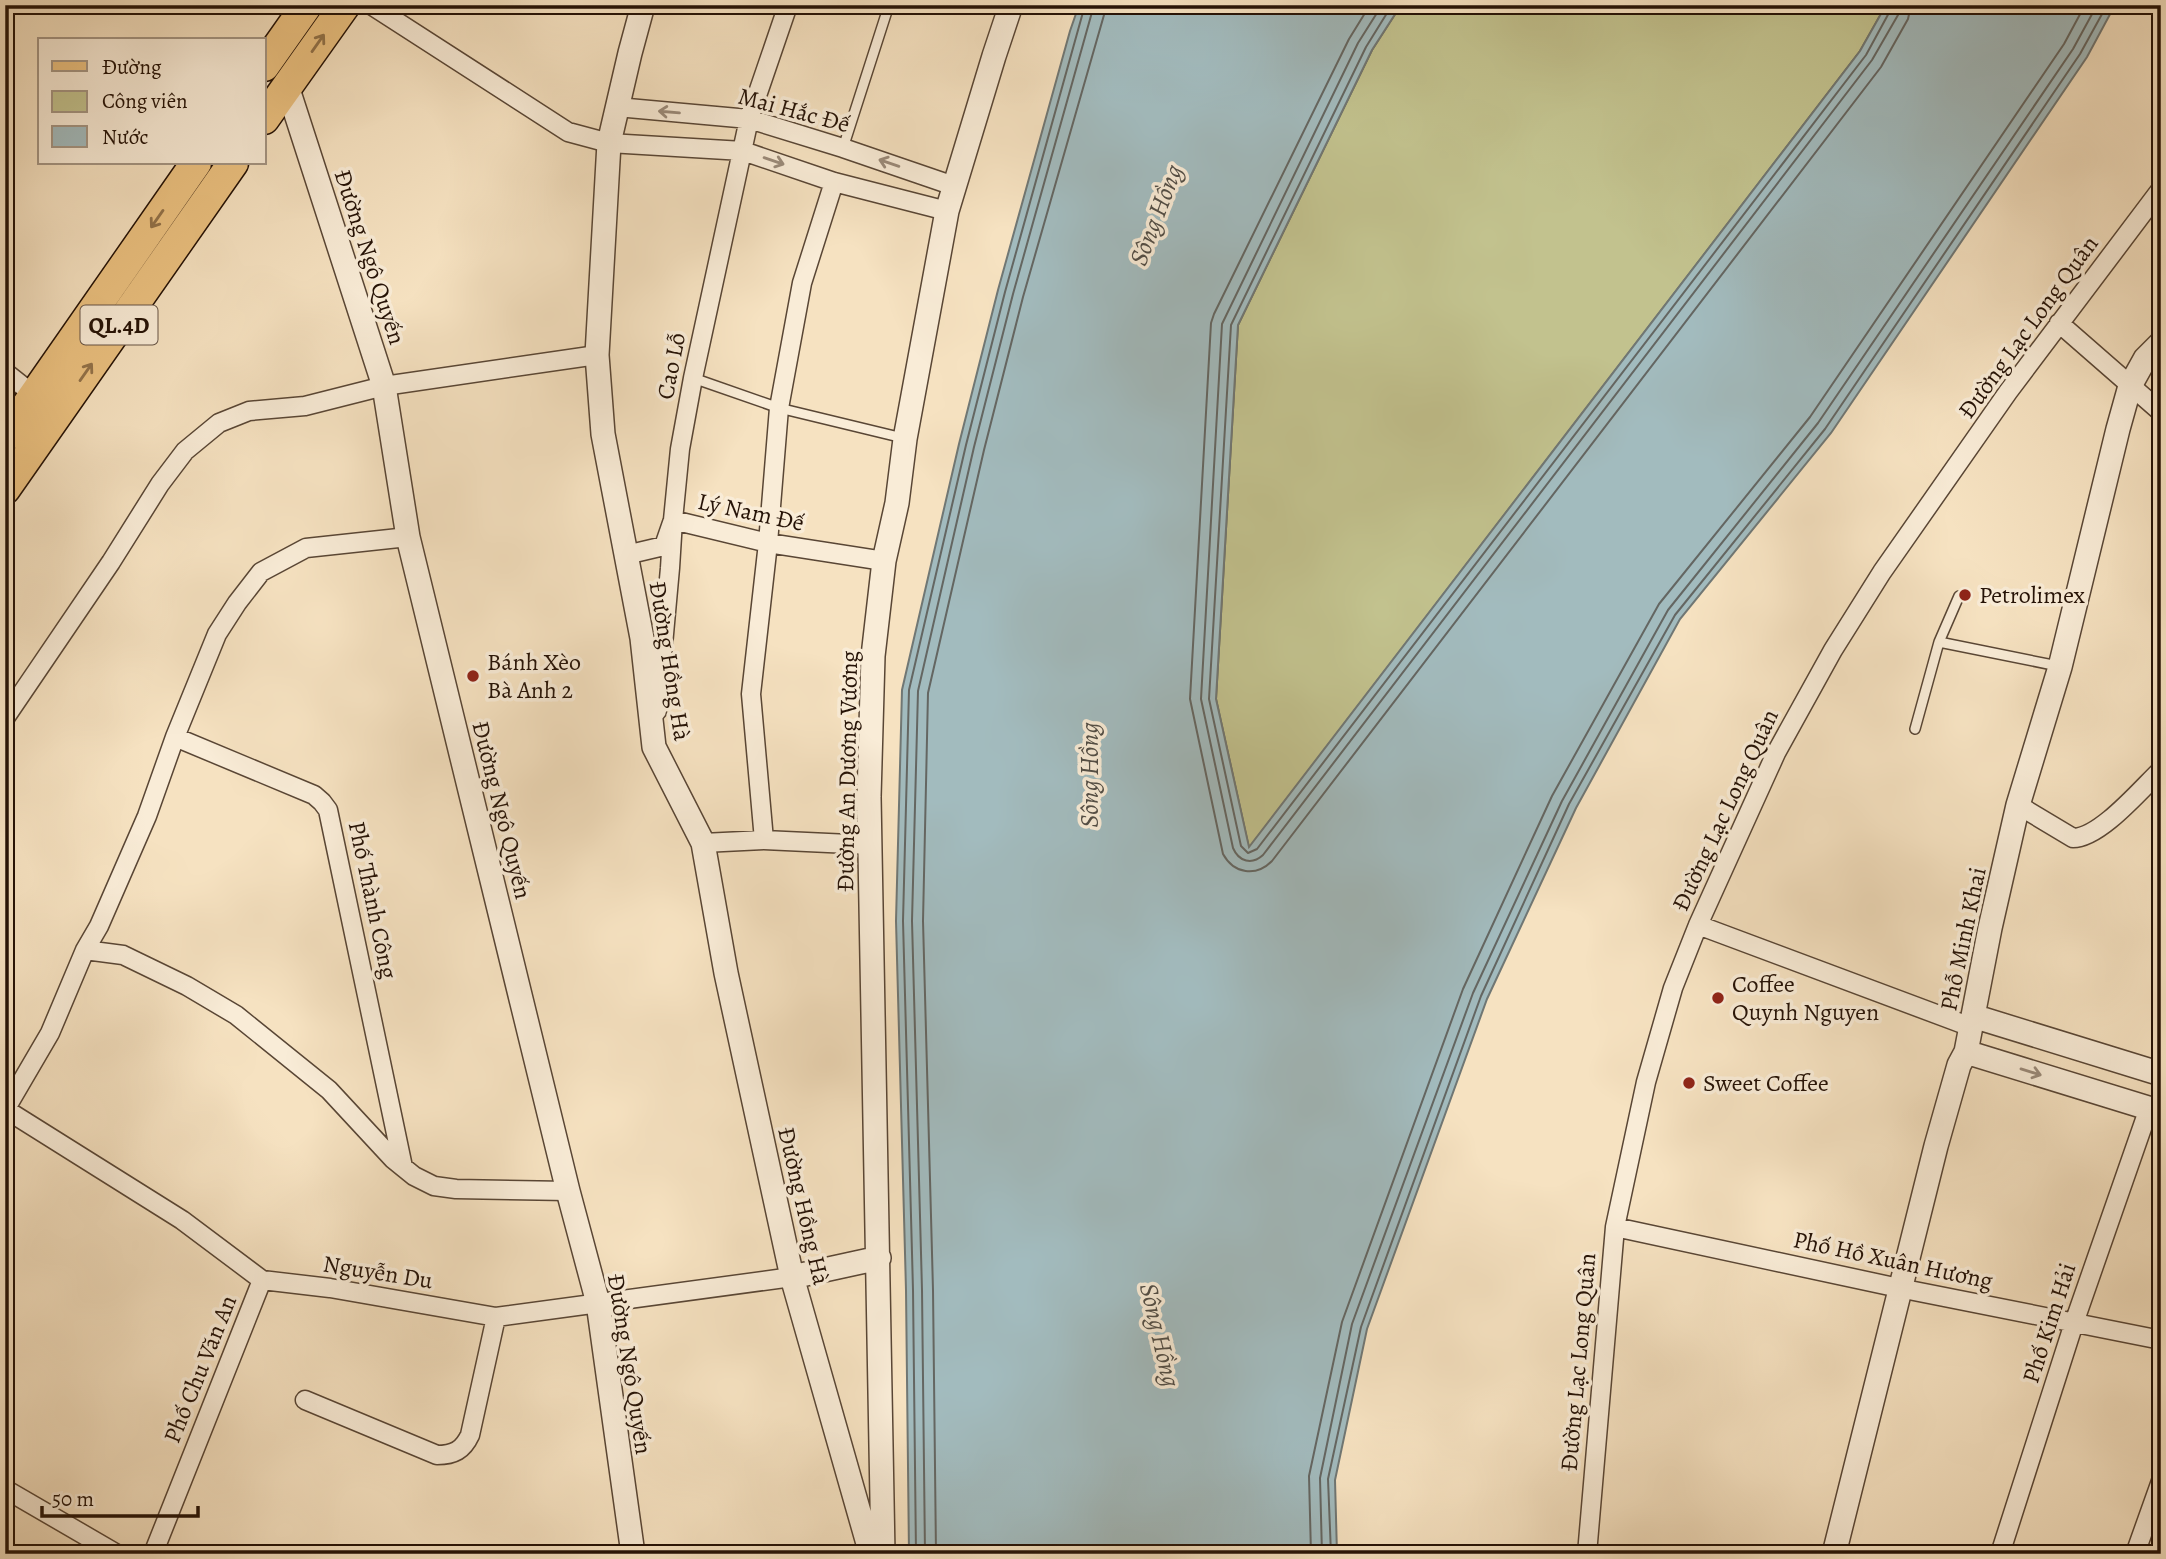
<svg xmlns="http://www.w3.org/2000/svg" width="2166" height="1559" viewBox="0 0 2166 1559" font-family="Alegreya,serif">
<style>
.green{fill:#c2c28e;stroke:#746a4a;stroke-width:2}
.water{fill:#a2bbbe;stroke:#707774;stroke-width:2}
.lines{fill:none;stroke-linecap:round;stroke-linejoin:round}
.shore{stroke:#646662;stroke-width:2}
.service-casing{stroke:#594635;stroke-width:12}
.minor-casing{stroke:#594635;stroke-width:21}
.tertiary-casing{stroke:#594635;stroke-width:26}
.primary-casing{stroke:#251206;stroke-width:33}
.service{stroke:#f9ecd7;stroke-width:9}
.minor{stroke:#f9ecd7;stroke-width:18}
.tertiary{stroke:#f9ecd7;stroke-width:23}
.primary{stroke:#ebc180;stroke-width:30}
.oneway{stroke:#927249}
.oneway2{stroke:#9a8a79}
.poi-dot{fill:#8f2418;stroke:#f9ecd7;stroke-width:2.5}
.labels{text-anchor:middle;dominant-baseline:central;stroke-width:7;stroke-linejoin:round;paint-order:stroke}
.shield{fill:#f9ecd7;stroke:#655345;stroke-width:2}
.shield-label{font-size:23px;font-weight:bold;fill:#251206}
.street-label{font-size:24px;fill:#251206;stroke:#f9ecd7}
.poi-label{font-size:24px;fill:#251206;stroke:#f9ecd7;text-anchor:start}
.water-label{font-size:26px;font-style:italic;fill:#514d46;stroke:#f9ecd7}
</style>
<rect width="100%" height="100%" fill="#f6e2c1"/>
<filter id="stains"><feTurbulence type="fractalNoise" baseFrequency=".00286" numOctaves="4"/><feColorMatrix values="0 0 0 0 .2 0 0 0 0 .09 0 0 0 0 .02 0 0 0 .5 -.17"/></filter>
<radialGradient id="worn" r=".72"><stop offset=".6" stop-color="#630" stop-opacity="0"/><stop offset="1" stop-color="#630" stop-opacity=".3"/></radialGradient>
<path class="green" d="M1401 5H1886L1860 51 1249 848 1216 699 1238 325 1372 50Z"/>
<path class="water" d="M1079 5H1401L1372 50 1238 325 1216 699 1249 847 1860 51 1886 5H2115L2087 57 1831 433 1680 619 1576 808 1487 999 1367 1329 1335 1480 1337 1554H909L906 1290 896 921 902 690 959 444 998 290 1070 31Z"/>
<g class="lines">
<path class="shore" d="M1370 5 1349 39 1214 314 1211 323 1190 699 1223 854C1234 874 1256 877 1272 861L1881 67 1908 19 1911 5
M1382 5 1358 43 1222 324 1201 699 1233 848C1239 862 1252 865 1263 855L1872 60 1898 15 1900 5
M1392 5 1366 47 1231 325 1209 699 1241 846 1248 853 1257 849 1866 55 1890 11 1891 5
M916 1554 913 1290 903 921 909 690 966 445 1005 292 1085 5
M925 1554 922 1290 912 921 918 691 974 447 1013 294 1094 5
M936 1554 933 1290 923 921 928 693 984 450 1023 297 1104 15 1105 5
M1311 1554 1309 1476 1342 1322 1463 989 1552 796 1659 604 1810 417 2064 44 2085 5
M1322 1554 1320 1478 1352 1324 1473 993 1562 801 1668 610 1818 423 2073 49 2097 5
M1331 1554 1328 1479 1361 1327 1481 996 1569 804 1675 615 1825 429 2080 54 2107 5"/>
<g class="service-casing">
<path id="service" d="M843 148 889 5
M693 378 779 408 903 438
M1939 642 2058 666
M1915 729 1939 642 1959 596"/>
</g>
<g class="minor-casing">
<path id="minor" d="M371 5 568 132 609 143 743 151 834 182 947 211
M617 107 749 119 843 148 954 186
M2059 323 2161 412
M5 372 34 395
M626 555 664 546 673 520 768 543 884 561
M657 711 670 568 673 520 680 449 693 378 749 119 788 5
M5 718 111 562 160 484 185 451 219 423 249 411 305 406 384 386 597 355
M175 737 314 795 322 802 328 810 403 1167
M2018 805 2073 838C2100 838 2141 789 2161 770
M764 840 751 694 768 543 779 408 802 283 834 182
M703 843 764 840 871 845
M1698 925 1971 1027
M85 950 123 955 187 986 236 1015 329 1090 393 1159 414 1176 434 1186 456 1189 568 1191
M5 1109 182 1220 262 1280 330 1288 496 1317 792 1277
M5 1110 50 1033 85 950 99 926 147 816 175 737 217 634 237 603 261 572 306 548 408 537
M1615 1227 1899 1288 2161 1340
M305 1400 437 1455C454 1455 463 1450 470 1435L496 1317
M5 1489 117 1554
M153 1554 262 1280
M1587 1554 1615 1227 1646 1082 1673 988 1698 925 1776 753 1833 650 1882 572 2008 392 2161 189
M2000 1554 2074 1323 2149 1108
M2135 1554 2161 1481"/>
</g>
<g class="tertiary-casing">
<path id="tertiary" d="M643 5 630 53 609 143 597 355 603 434 642 638 654 747 703 843 726 973 792 1277 871 1554
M287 86 384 386 408 537 568 1191 598 1303 633 1554
M1973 1016 2161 1074
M1966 1052 2161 1112
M792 1277 879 1258
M883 1554 869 797 873 656 884 561 897 503 905 439 947 211 994 56 1011 5
M1834 1554 1936 1146 1959 1065 1966 1052 1990 928 2018 805 2060 667 2118 429 2130 386 2145 359 2161 343"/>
</g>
<g class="primary-casing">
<path id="primary" d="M264 66 307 5
M264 119 345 5
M5 437 196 163
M5 489 233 163"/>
</g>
<use href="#service" class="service"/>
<use href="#minor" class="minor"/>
<use href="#tertiary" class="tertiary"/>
<use href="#primary" class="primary"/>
</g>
<defs><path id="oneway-shaft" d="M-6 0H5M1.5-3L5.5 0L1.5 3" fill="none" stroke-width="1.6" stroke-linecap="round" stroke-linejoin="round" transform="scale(1.75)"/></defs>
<g class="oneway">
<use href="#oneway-shaft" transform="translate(318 43) rotate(-55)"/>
<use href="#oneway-shaft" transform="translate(157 219) rotate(125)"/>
<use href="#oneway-shaft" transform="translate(86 372) rotate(-55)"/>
</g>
<g class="oneway2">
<use href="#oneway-shaft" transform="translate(669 112) rotate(-175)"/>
<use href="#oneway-shaft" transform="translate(774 161) rotate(19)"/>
<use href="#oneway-shaft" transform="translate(889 163) rotate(-161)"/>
<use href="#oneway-shaft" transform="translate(2031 1072) rotate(17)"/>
</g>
<g class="poi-dot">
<circle cx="1965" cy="595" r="7"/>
<circle cx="473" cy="676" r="7"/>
<circle cx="1718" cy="998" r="7"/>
<circle cx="1689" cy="1083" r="7"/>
</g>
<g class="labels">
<rect class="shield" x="80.5" y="305.5" width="77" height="39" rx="5"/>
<g class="shield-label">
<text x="119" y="325">QL.4D</text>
</g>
<g class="street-label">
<text transform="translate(794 110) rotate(15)">Mai Hắc Đế</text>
<text transform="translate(370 257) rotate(72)">Đường Ngô Quyến</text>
<text transform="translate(2028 327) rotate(-54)">Đường Lạc Long Quân</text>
<text transform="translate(671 366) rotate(-79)">Cao Lỗ</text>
<text transform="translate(751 512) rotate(12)">Lý Nam Đế</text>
<text transform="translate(670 661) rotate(81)">Đường Hồng Hà</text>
<text transform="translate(847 771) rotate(-89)">Đường An Dương Vương</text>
<text transform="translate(502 810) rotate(76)">Đường Ngô Quyến</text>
<text transform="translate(1725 810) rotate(-65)">Đường Lạc Long Quân</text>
<text transform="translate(373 900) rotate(78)">Phố Thành Công</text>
<text transform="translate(1963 939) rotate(-78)">Phỗ Minh Khai</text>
<text transform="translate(804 1206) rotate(77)">Đường Hồng Hà</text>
<text transform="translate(1893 1260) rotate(12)">Phố Hồ Xuân Hương</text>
<text transform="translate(378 1272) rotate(9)">Nguyễn Du</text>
<text transform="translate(2049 1323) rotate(-72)">Phố Kim Hải</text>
<text transform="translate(1578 1362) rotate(-85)">Đường Lạc Long Quân</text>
<text transform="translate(630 1364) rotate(81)">Đường Ngô Quyến</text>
<text transform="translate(200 1369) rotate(-68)">Phố Chu Văn An</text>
</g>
<g class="poi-label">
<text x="1979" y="595">Petrolimex</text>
<text x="487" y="662">Bánh Xèo<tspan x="487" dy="28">Bà Anh 2</tspan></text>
<text x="1732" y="984">Coffee<tspan x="1732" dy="28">Quynh Nguyen</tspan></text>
<text x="1703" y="1083">Sweet Coffee</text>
</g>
<g class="water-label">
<text transform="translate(1156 215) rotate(-69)">Sông Hồng</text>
<text transform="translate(1089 775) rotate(-90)">Sông Hồng</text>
<text transform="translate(1160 1335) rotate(77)">Sông Hồng</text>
</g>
</g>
<rect width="2166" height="1559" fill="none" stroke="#f6e2c1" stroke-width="28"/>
<rect x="7" y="7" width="2152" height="1545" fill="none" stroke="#251206" stroke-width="3.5"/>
<rect x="14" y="14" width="2138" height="1531" fill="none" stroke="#251206" stroke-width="2"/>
<rect x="38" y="38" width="228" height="126" fill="#f9ecd7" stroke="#a49583" stroke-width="2"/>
<rect x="52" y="61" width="35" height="10" fill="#ebc180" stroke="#a49583" stroke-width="2"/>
<text x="102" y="74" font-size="21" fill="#251206">Đường</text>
<rect x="52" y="91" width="35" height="21" fill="#c2c28e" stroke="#a49583" stroke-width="2"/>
<text x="102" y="108" font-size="21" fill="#251206">Công viên</text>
<rect x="52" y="126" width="35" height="21" fill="#a2bbbe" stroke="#a49583" stroke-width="2"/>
<text x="102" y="144" font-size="21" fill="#251206">Nước</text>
<path d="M42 1506v10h156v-10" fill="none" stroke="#251206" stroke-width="3.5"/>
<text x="52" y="1506" font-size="21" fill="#251206" stroke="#f9ecd7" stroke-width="5" paint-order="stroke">50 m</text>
<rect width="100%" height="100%" filter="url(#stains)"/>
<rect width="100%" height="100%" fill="url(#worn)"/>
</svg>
